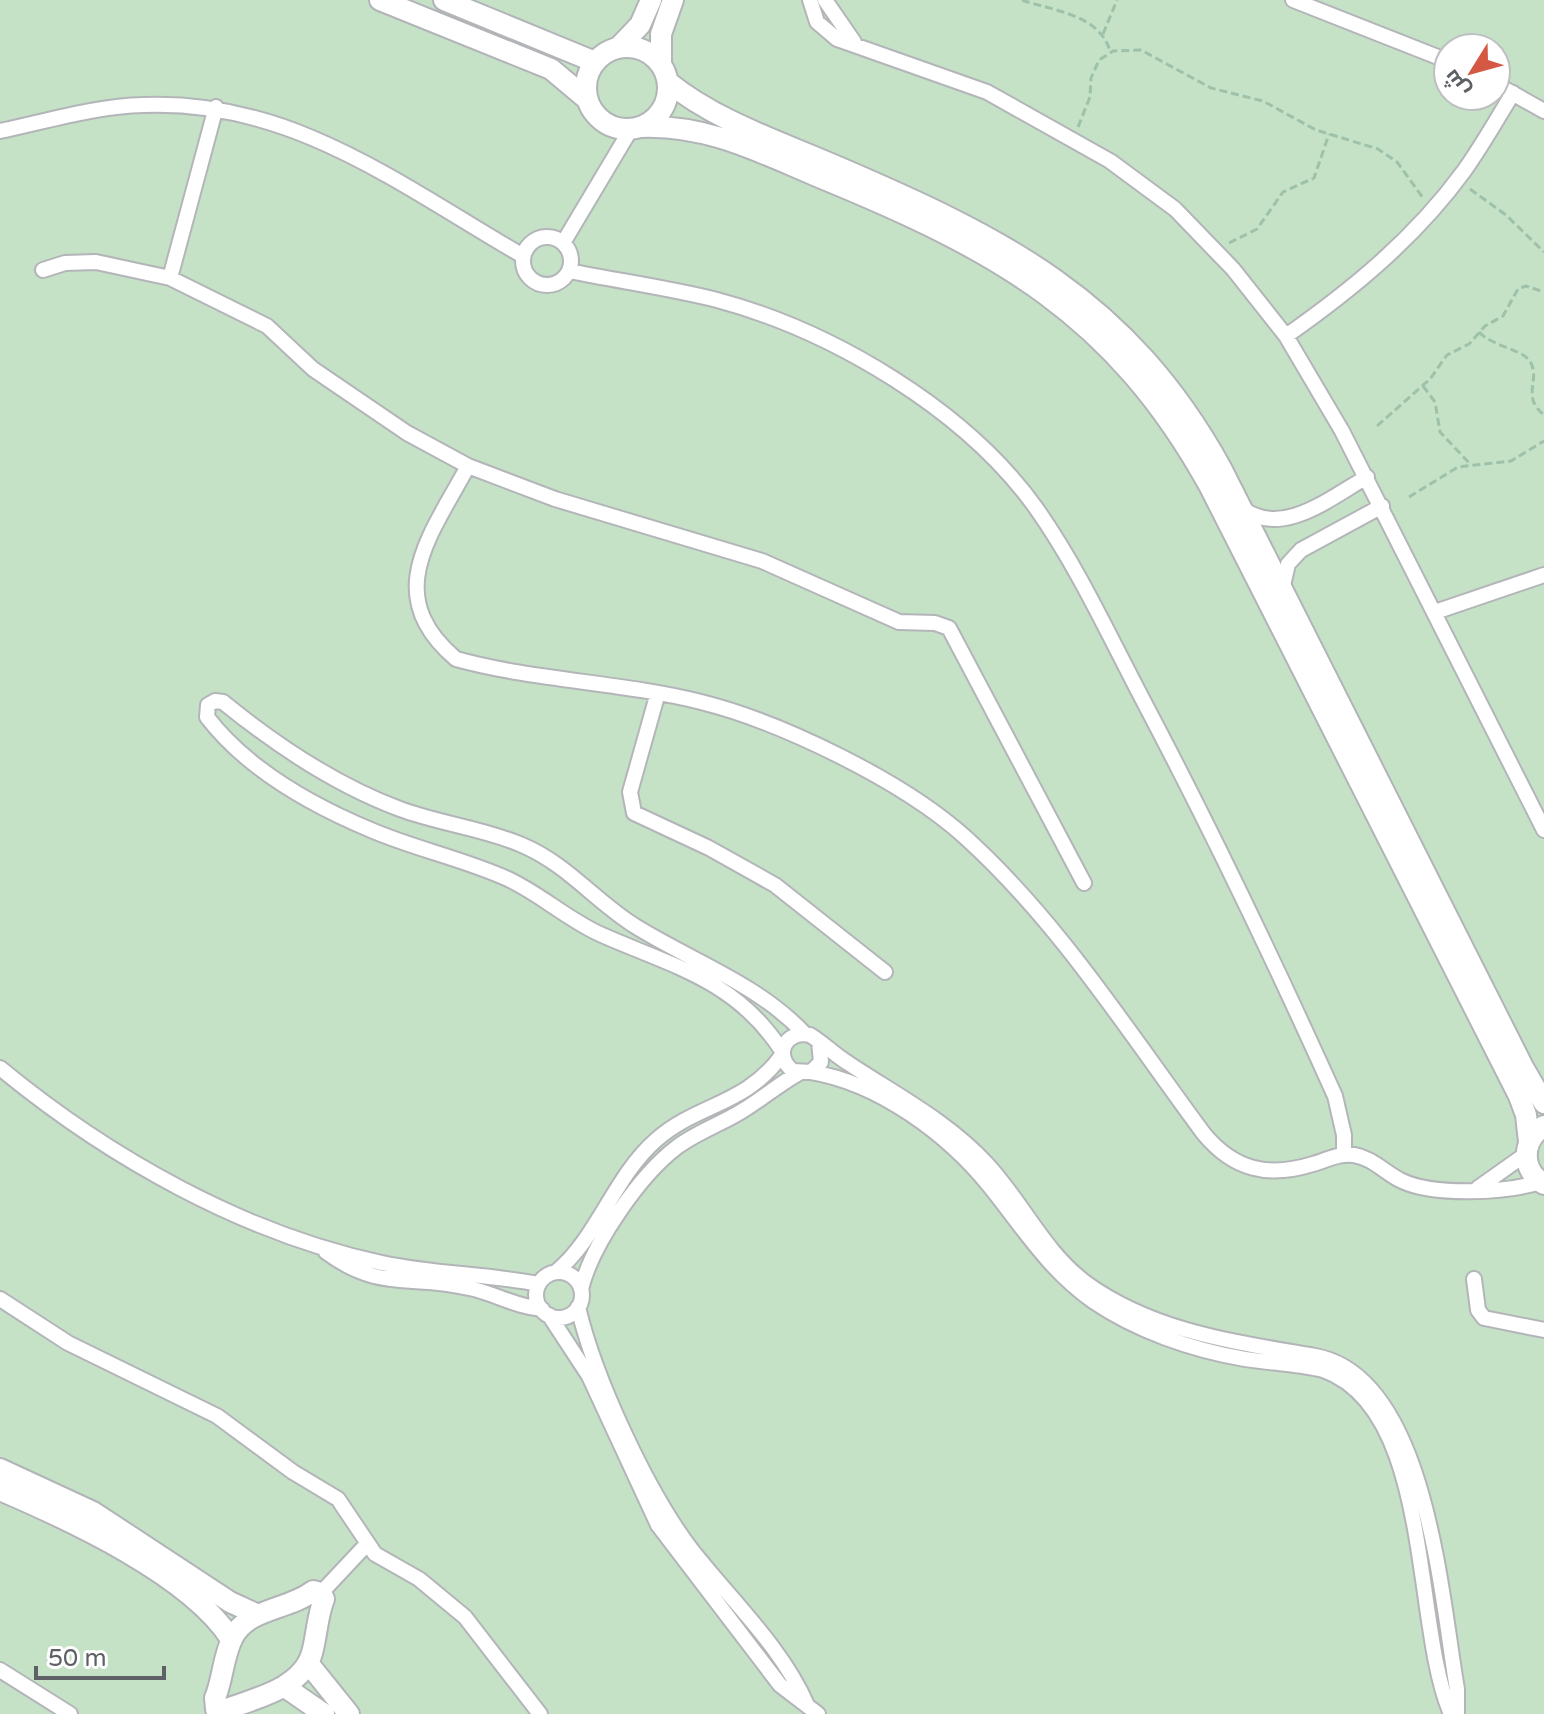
<svg xmlns="http://www.w3.org/2000/svg" width="1544" height="1714" viewBox="0 0 1544 1714" font-family="'Varela Round',Cairo,sans-serif">
<style>
.green{fill:#c5e2c7;fill-rule:evenodd}
.lines{fill:none;stroke-linecap:round;stroke-linejoin:round}
.street-casing{stroke:#b3b5b9;stroke-width:18}
.secondary-casing{stroke:#b2b4b8;stroke-width:24}
.path{stroke:#9ec1aa;stroke-width:3;stroke-dasharray:8 4;stroke-linecap:butt}
.street{stroke:#fff;stroke-width:14}
.secondary{stroke:#fff;stroke-width:20}
</style>
<rect width="100%" height="100%" fill="#eeece6"/>
<path class="green" d="M0 0H1544V1714H0ZM1448 48H1496V96H1448Z"/>
<g class="lines">
<g class="street-casing">
<path id="street" d="M810 0 817 22 837 39 987 92 1110 161 1175 209 1233 269 1286 336 1342 431 1544 830
M825 0 854 42
M1293 0 1448 61
M1496 84 1544 111
M0 131C47 121 96 106 144 105 291 99 402 186 523 256
M523 261a24 24 0 1 1 48 0a24 24 0 1 1-48 0Z
M563 243 631 129
M43 270 65 263 96 262 170 278 267 326 313 369 407 433 468 466 555 499 762 561 899 622 935 623 949 628 1084 883
M569 271C618 281 669 288 717 300 833 331 966 410 1036 508 1079 569 1110 638 1145 704 1213 833 1275 963 1335 1096L1344 1135V1155
M170 278 216 107
M1286 336C1353 289 1415 238 1464 171 1482 146 1497 119 1513 93
M468 466C431 535 380 595 456 659 536 681 621 682 701 702 781 722 903 781 965 837 1059 922 1129 1033 1204 1134 1234 1170 1268 1178 1313 1164 1327 1160 1339 1153 1354 1155 1373 1158 1385 1173 1402 1181 1434 1196 1506 1193 1540 1182
M1242 508C1282 539 1331 497 1367 477
M1282 590 1288 564 1301 550 1382 506
M1435 612 1544 575
M657 696 630 792 634 813 709 848 775 885 885 972
M819 1042 821 1062 811 1072 793 1071C773 1055 785 1030 810 1035 823 1043 835 1055 848 1063 896 1095 947 1121 986 1163 1022 1201 1043 1251 1086 1283 1154 1332 1235 1342 1315 1356 1427 1376 1441 1599 1457 1689V1714
M782 1051C737 981 675 967 602 935 568 920 542 895 508 879 464 859 415 849 371 830 311 805 247 769 207 717L208 705 215 701 223 702C276 745 335 785 400 809 440 824 483 828 522 845 567 864 595 901 635 926 693 962 756 983 804 1033
M0 1068C108 1157 244 1234 382 1263 433 1274 487 1274 539 1284
M811 1072C879 1083 949 1135 991 1188 1023 1228 1050 1271 1093 1301 1137 1331 1192 1350 1245 1359 1271 1363 1298 1364 1323 1370 1434 1409 1412 1626 1451 1714
M1478 1188 1526 1154
M326 1252C380 1292 412 1274 469 1288 494 1293 516 1307 542 1309
M556 1272C598 1237 614 1177 656 1140 698 1103 745 1106 782 1055
M536 1295a23 23 0 1 1 46 0a23 23 0 1 1-46 0Z
M1474 1279 1478 1310 1484 1318 1544 1330
M581 1289C592 1244 640 1175 677 1147 697 1132 721 1124 742 1111 762 1099 779 1084 799 1073
M0 1299 68 1343 217 1416 293 1472 338 1499 375 1554 419 1579 465 1617 540 1714
M578 1307C595 1379 647 1491 691 1549 730 1599 782 1647 807 1705
M549 1315 589 1376 658 1525 780 1685 818 1714
M321 1593 366 1545
M0 1670 70 1714"/>
</g>
<g class="secondary-casing">
<path id="secondary" d="M380 0 551 69 588 100
M444 0 595 62
M619 47 640 25 651 0
M586 88a41 41 0 1 1 82 0a41 41 0 1 1-82 0Z
M661 65V34L673 0
M668 82C715 120 775 140 831 164 1002 237 1127 298 1221 468L1523 1067 1544 1103
M640 127C706 124 760 152 819 177 997 250 1114 313 1210 487L1519 1096 1526 1115 1529 1142
M1544 1126C1521 1141 1521 1170 1544 1184
M0 1469 93 1512 230 1602 258 1615
M0 1490C70 1520 190 1575 231 1639
M313 1591 321 1593 324 1599C317 1617 317 1635 312 1653 302 1689 253 1699 221 1711L216 1709 215 1698C223 1679 223 1656 233 1637 248 1608 289 1610 313 1591Z
M308 1663 349 1714
M285 1687 324 1714"/>
</g>
<path class="path" d="M1022 0C1053 11 1099 14 1110 51
M1103 34 1117 0
M1078 127 1090 97 1091 78 1099 60 1113 51 1141 50 1211 88 1263 101 1316 130 1378 149 1397 162 1423 198
M1470 189 1506 215 1544 252
M1229 243 1257 229 1283 192 1314 178 1329 134
M1479 332C1493 347 1524 349 1531 363 1540 382 1521 396 1544 415
M1423 386 1435 402 1440 432 1470 464
M1377 426 1430 379 1447 355 1469 344 1485 326 1503 316 1518 289 1526 286 1544 292
M1409 497 1458 467 1511 461 1544 441"/>
<use href="#street" class="street"/>
<use href="#secondary" class="secondary"/>
</g>
<g transform="translate(1472 72) rotate(233)"><circle r="38" fill="#ffffff" stroke="#bebfc1" stroke-width="2"/>
<path d="M0-6L14 30L0 20L-14 30Z" fill="#d55844"/>
<text y="-12" font-size="22" font-weight="bold" text-anchor="middle" fill="#5d6064">ش</text>
</g>
<path d="M36 1666v12h128v-12" fill="none" stroke="#5d6064" stroke-width="4"/>
<text x="48" y="1666" font-size="24" fill="#5d6064" stroke="#ffffff" stroke-width="6" paint-order="stroke">50 m</text>
</svg>
